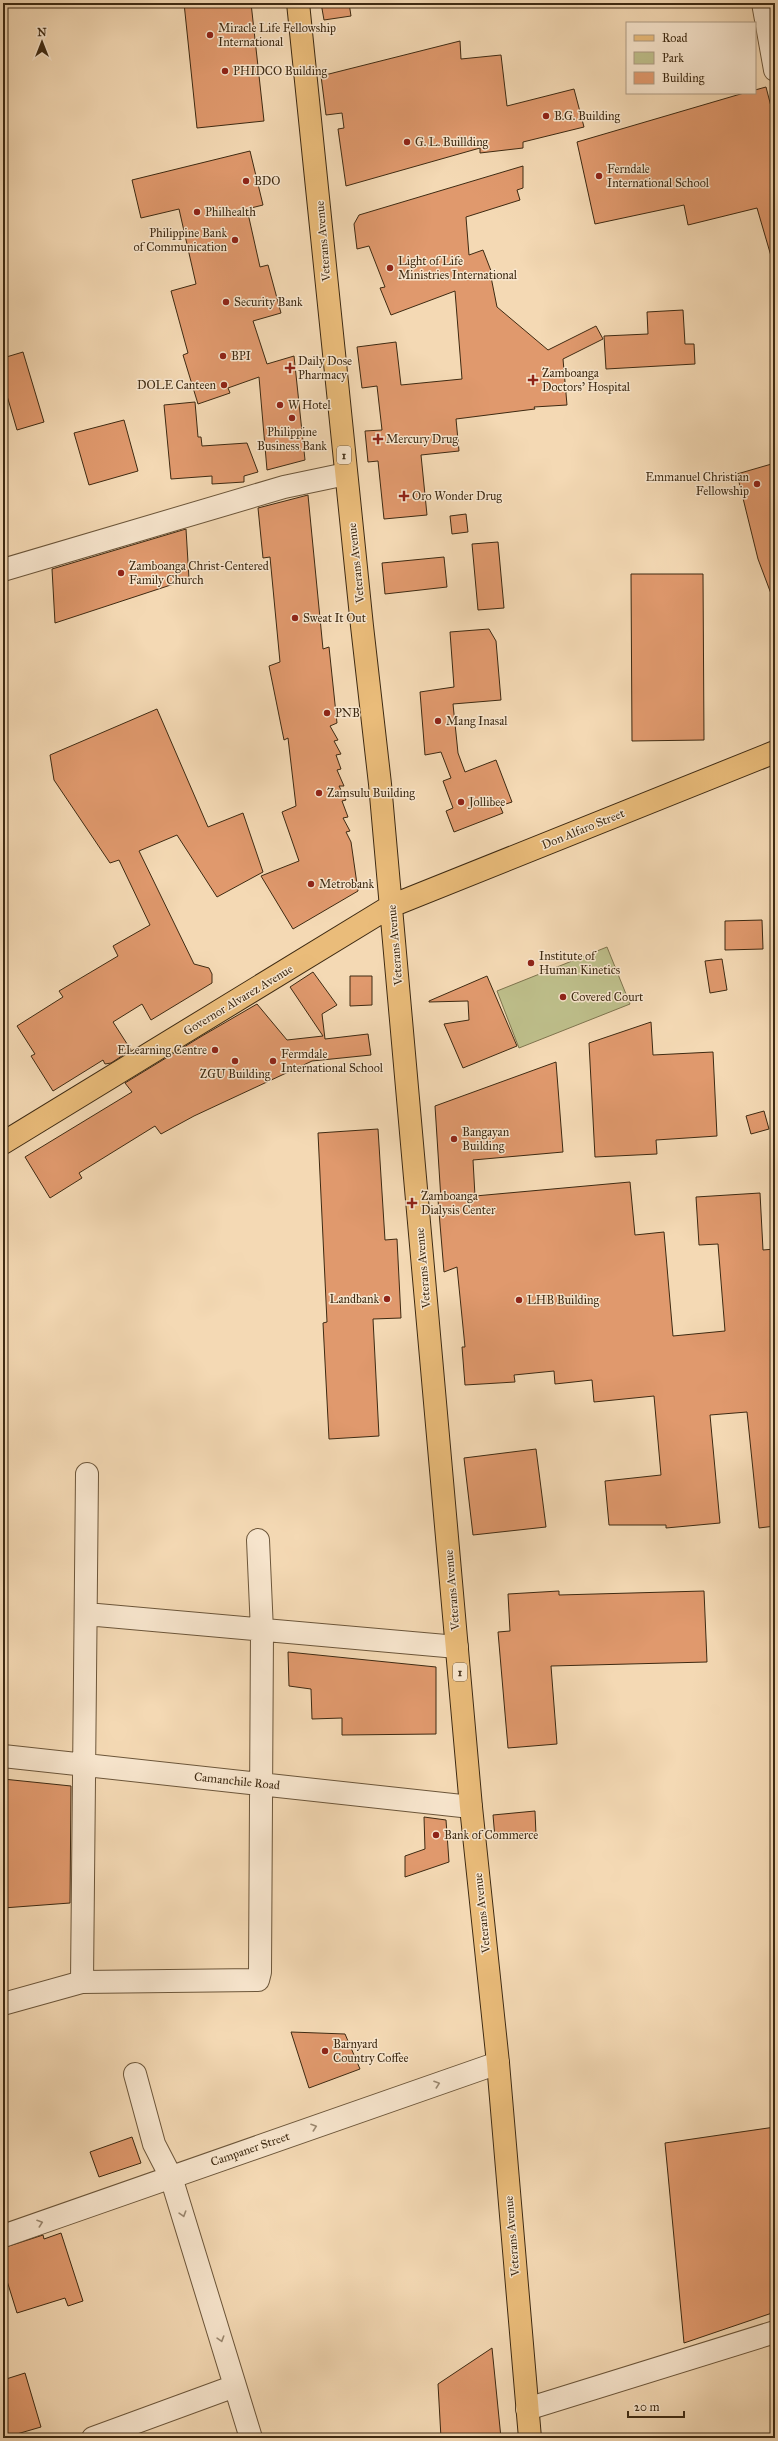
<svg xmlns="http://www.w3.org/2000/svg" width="778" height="2441" viewBox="0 0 778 2441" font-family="'IM FELL Great Primer',serif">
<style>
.green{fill:#bebf8b;stroke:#7e744e}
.building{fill:#e0996d;stroke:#3e2a12}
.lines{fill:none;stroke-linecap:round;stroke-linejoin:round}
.minor-casing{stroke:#6c563a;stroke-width:24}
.major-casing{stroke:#3e2a12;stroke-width:24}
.minor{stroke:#f8e6ce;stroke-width:22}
.major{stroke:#eabc7a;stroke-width:22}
.oneway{stroke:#9b8870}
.poi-dot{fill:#8f2418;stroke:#f8e6ce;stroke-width:1.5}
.labels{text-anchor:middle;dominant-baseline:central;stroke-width:3;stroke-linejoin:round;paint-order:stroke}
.shield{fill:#f8e6ce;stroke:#76624a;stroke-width:1}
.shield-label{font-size:11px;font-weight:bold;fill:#3e2a12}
.poi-label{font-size:12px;fill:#3e2a12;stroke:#f8e6ce;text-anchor:start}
.street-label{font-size:12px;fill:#3e2a12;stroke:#f8e6ce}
</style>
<rect width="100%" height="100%" fill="#f4d9b4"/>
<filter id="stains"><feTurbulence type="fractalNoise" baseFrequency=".005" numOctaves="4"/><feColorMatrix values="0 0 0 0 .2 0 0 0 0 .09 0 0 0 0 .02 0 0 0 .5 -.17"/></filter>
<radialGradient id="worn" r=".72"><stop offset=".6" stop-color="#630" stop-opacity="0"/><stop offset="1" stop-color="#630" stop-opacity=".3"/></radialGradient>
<path class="green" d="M607 947 630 1004 519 1048 497 991Z"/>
<path class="building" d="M184 3H251L264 121 197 128Z
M321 3H349L351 16 324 20Z
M460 41 461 59 501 55 507 106 574 89 584 127 523 142V148L480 153V148L346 186 338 129 344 128 342 113 326 115 321 76Z
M766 87 775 122V255L771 256 757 208 688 225 684 205 595 224 577 142 744 93H755V90Z
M250 151 263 205 247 209 260 267 268 265 281 313 253 321 267 364 294 356 305 460 267 470 259 377 228 388 230 393 198 404 183 355 188 353 171 291 196 284 179 209 141 218 132 180Z
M523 166V188L517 190 520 200 466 217 469 255 483 250 493 276 491 277 497 307 548 350 596 326 603 339 563 359 567 405 534 407 535 409 456 419 459 451 421 455 427 515 384 519 378 461 368 462 365 431 382 430 377 386 362 388 357 347 396 342 401 385 462 379 455 291 391 315 380 288 385 287 369 246 357 249 354 224 359 215Z
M683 310 685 344H694L695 364 606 369 604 336 648 334 647 312Z
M23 352 44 422 17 430 3 382V358Z
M195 402 198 437H201L202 446 247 443 258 472 244 476V482L212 484V476L171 479 164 405Z
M124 420 138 471 89 485 74 433Z
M775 463V599H773L758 559 737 474Z
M308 495 323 649 329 647 337 723 330 726 338 740 334 741 341 754 336 755 341 769 337 770 344 786H339L346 800 342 801 348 817 343 818 350 831 346 832 351 842 358 891 293 929 261 876 299 861 282 812 296 806 288 738 284 740 269 666 280 662 270 557 263 558 258 508Z
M466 514 468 532 452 534 450 516Z
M186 529 189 579 55 623 52 569Z
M498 542 504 608 478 610 472 544Z
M444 557 447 587 385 594 382 563Z
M631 574H703L704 740 632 741Z
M489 629 496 641 501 700 453 704 458 753 465 772 496 760 512 802 500 806 503 813 454 832 446 811 453 808 443 781 451 778 441 752 425 755 420 692 454 687 450 632Z
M157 709 208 827 243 813 263 872 217 897 177 835 139 851 194 964 209 968 212 974V983L151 1020 142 1004 113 1022 131 1050 111 1063 105 1064 103 1060 53 1091 31 1056 35 1054 17 1026 63 997 59 991 118 956 113 946 150 925 119 860 110 863 54 780 50 755Z
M762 920 763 949 725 950V921Z
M722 959 727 990 710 993 705 961Z
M313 972 337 1005 322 1014 325 1039 368 1034 371 1055 312 1061 194 1116 161 1134 155 1126 79 1173 82 1178 50 1198 25 1157 132 1092 125 1083 202 1036 257 1004 287 1040 323 1036 290 987Z
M350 976H372V1005L350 1006Z
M487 976 517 1046 463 1068 444 1024 469 1020 468 1001 429 1002V1001Z
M651 1022 653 1055 713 1052 717 1136 656 1140 657 1154 595 1157 589 1043Z
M556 1062 563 1152 473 1160 475 1196 630 1182 635 1235 664 1232 673 1336 725 1331 718 1244 699 1245 696 1197 760 1193 763 1250 775 1249V1526L759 1528 747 1412 710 1415 720 1523 666 1528V1525H609L605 1481 661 1475 654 1396 594 1402 592 1380 555 1384 554 1371 514 1375 515 1382 465 1385 462 1347H465L457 1267 444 1272 438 1200H441L435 1106Z
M764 1111 769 1129 751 1134 746 1116Z
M378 1129 385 1240 397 1239 401 1318 373 1319 379 1436 329 1439 323 1323 327 1322 318 1133Z
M536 1449 546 1527 473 1535 464 1458Z
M559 1591V1595L704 1591 707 1662 551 1666 557 1744 508 1748 498 1632 510 1631 508 1594Z
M288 1652 436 1667V1734L342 1735V1718L312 1719 311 1689 289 1686Z
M3 1779 71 1786 70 1903 3 1908Z
M535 1811 536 1835 495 1838 493 1815Z
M424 1817 446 1820 449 1862 405 1877V1856L425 1849Z
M291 2032 345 2034 360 2069 309 2088Z
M775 2127V2312L684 2343 665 2143Z
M132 2137 141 2163 99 2177 90 2152Z
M61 2233 83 2301 68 2306 65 2298 17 2313 3 2268V2248L43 2235 44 2239Z
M492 2348 501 2438H441L438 2384Z
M25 2373 41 2427 3 2438V2380Z"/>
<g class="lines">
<g class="minor-casing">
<path id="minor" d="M763 3 775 70
M3 570 284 487 346 474
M86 1614 457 1647
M3 1756 471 1807
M82 1982 87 1474
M3 2004 82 1982 258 1980 260 1972 262 1631 258 1540
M135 2074 154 2144 171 2177 251 2438
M3 2236 498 2063
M527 2409 775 2332
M93 2438 235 2386"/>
</g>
<g class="major-casing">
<path id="major" d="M298 3 362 626 380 784 471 1807 498 2063 530 2438
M3 1143 391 906 775 752"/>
</g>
<use href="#minor" class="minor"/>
<use href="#major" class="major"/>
</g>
<defs><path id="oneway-chevron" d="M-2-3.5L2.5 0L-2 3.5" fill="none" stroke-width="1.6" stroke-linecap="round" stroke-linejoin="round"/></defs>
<g class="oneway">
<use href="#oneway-chevron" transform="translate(437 2084) rotate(-19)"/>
<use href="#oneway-chevron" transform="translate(314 2127) rotate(-19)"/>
<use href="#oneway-chevron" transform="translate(183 2214) rotate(73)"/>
<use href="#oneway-chevron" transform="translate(40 2223) rotate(-19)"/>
<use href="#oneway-chevron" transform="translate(221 2339) rotate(73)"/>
</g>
<g class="poi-dot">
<circle cx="210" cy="35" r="4"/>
<circle cx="225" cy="71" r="4"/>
<circle cx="546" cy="116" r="4"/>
<circle cx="407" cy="142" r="4"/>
<circle cx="599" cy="176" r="4"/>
<circle cx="246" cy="181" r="4"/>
<circle cx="197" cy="212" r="4"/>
<circle cx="235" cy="240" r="4"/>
<circle cx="390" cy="268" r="4"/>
<circle cx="226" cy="302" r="4"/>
<circle cx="223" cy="356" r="4"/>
<path d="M288 362h4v4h4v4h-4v4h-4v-4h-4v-4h4z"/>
<path d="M531 374h4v4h4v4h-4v4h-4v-4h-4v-4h4z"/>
<circle cx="224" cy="385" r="4"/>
<circle cx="280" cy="405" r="4"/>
<circle cx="292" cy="418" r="4"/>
<path d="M376 433h4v4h4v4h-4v4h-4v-4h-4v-4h4z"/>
<circle cx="757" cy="484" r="4"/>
<path d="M402 490h4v4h4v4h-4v4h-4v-4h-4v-4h4z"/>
<circle cx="121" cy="573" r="4"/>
<circle cx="295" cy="618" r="4"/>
<circle cx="327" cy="713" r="4"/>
<circle cx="438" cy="721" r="4"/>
<circle cx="319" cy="793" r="4"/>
<circle cx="461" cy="802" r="4"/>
<circle cx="311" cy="884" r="4"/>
<circle cx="531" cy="963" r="4"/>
<circle cx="563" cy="997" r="4"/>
<circle cx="215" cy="1050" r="4"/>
<circle cx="235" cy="1061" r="4"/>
<circle cx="273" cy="1061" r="4"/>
<circle cx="454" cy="1139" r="4"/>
<path d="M410 1197h4v4h4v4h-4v4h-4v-4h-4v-4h4z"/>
<circle cx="387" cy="1299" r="4"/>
<circle cx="519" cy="1300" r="4"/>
<circle cx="436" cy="1835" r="4"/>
<circle cx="325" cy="2051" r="4"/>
</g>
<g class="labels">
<g class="shield">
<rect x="337" y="446" width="14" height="18" rx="3"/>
<rect x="453" y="1663" width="14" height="18" rx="3"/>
</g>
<g class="shield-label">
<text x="344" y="455">1</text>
<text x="460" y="1672">1</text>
</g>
<g class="poi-label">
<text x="218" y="28">Miracle Life Fellowship<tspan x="218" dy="14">International</tspan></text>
<text x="233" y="71">PHIDCO Building</text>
<text x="554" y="116">B.G. Building</text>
<text x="415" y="142">G. L. Buillding</text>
<text x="607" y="169">Ferndale<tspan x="607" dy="14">International School</tspan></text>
<text x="254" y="181">BDO</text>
<text x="205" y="212">Philhealth</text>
<text x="227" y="233" text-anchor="end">Philippine Bank<tspan x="227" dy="14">of Communication</tspan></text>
<text x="398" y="261">Light of Life<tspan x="398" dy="14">Ministries International</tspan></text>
<text x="234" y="302">Security Bank</text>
<text x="231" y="356">BPI</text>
<text x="298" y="361">Daily Dose<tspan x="298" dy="14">Pharmacy</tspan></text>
<text x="542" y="373">Zamboanga<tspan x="542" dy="14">Doctors' Hospital</tspan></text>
<text x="216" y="385" text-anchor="end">DOLE Canteen</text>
<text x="288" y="405">W Hotel</text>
<text x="292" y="432" text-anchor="middle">Philippine<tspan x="292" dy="14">Business Bank</tspan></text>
<text x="386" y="439">Mercury Drug</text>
<text x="749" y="477" text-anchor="end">Emmanuel Christian<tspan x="749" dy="14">Fellowship</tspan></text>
<text x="412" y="496">Oro Wonder Drug</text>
<text x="129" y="566">Zamboanga Christ-Centered<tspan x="129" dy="14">Family Church</tspan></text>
<text x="303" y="618">Sweat It Out</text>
<text x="335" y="713">PNB</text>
<text x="446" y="721">Mang Inasal</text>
<text x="327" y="793">Zamsulu Building</text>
<text x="469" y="802">Jollibee</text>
<text x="319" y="884">Metrobank</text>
<text x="539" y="956">Institute of<tspan x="539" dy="14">Human Kinetics</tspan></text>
<text x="571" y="997">Covered Court</text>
<text x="207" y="1050" text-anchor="end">ELearning Centre</text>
<text x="281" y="1054">Fermdale<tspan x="281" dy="14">International School</tspan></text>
<text x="235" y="1074" text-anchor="middle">ZGU Building</text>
<text x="462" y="1132">Bangayan<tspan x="462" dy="14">Building</tspan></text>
<text x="421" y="1196">Zamboanga<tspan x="421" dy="14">Dialysis Center</tspan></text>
<text x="379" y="1299" text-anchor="end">Landbank</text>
<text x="527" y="1300">LHB Building</text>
<text x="444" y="1835">Bank of Commerce</text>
<text x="333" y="2044">Barnyard<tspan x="333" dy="14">Country Coffee</tspan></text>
</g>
<g class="street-label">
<text transform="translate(323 241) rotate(-95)">Veterans Avenue</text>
<text transform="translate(356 563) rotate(-96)">Veterans Avenue</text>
<text transform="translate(583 829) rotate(-22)">Don Alfaro Street</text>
<text transform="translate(395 945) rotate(-95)">Veterans Avenue</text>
<text transform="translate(238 1000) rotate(-31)">Governor Alvarez Avenue</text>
<text transform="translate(423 1268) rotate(-95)">Veterans Avenue</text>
<text transform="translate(452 1590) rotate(-95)">Veterans Avenue</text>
<text transform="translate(237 1781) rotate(6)">Camanchile Road</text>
<text transform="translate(482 1913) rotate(-96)">Veterans Avenue</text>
<text transform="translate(250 2149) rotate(-19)">Campaner Street</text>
<text transform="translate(512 2236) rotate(-95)">Veterans Avenue</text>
</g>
</g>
<rect width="778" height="2441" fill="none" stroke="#f4d9b4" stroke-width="16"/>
<rect x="4" y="4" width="770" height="2433" fill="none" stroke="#3e2a12" stroke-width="2"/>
<rect x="8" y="8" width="762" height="2425" fill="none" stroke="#3e2a12"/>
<rect x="626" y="22" width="130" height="72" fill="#f8e6ce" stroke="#ae9b83"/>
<rect x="634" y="35" width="20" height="6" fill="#eabc7a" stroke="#ae9b83"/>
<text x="662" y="42" font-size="12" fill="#3e2a12">Road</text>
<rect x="634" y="52" width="20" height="12" fill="#bebf8b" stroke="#ae9b83"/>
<text x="662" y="62" font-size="12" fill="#3e2a12">Park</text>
<rect x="634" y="72" width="20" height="12" fill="#e0996d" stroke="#ae9b83"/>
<text x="662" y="82" font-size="12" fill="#3e2a12">Building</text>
<g transform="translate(42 42)" stroke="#f8e6ce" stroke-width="3" paint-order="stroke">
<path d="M0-3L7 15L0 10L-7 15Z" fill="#3e2a12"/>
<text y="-6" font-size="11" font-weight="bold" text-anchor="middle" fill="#3e2a12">N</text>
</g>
<path d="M628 2411v6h56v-6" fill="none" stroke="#3e2a12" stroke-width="2"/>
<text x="634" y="2411" font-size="12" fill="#3e2a12" stroke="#f8e6ce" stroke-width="3" paint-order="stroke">20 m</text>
<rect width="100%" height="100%" filter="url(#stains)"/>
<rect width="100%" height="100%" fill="url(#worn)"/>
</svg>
